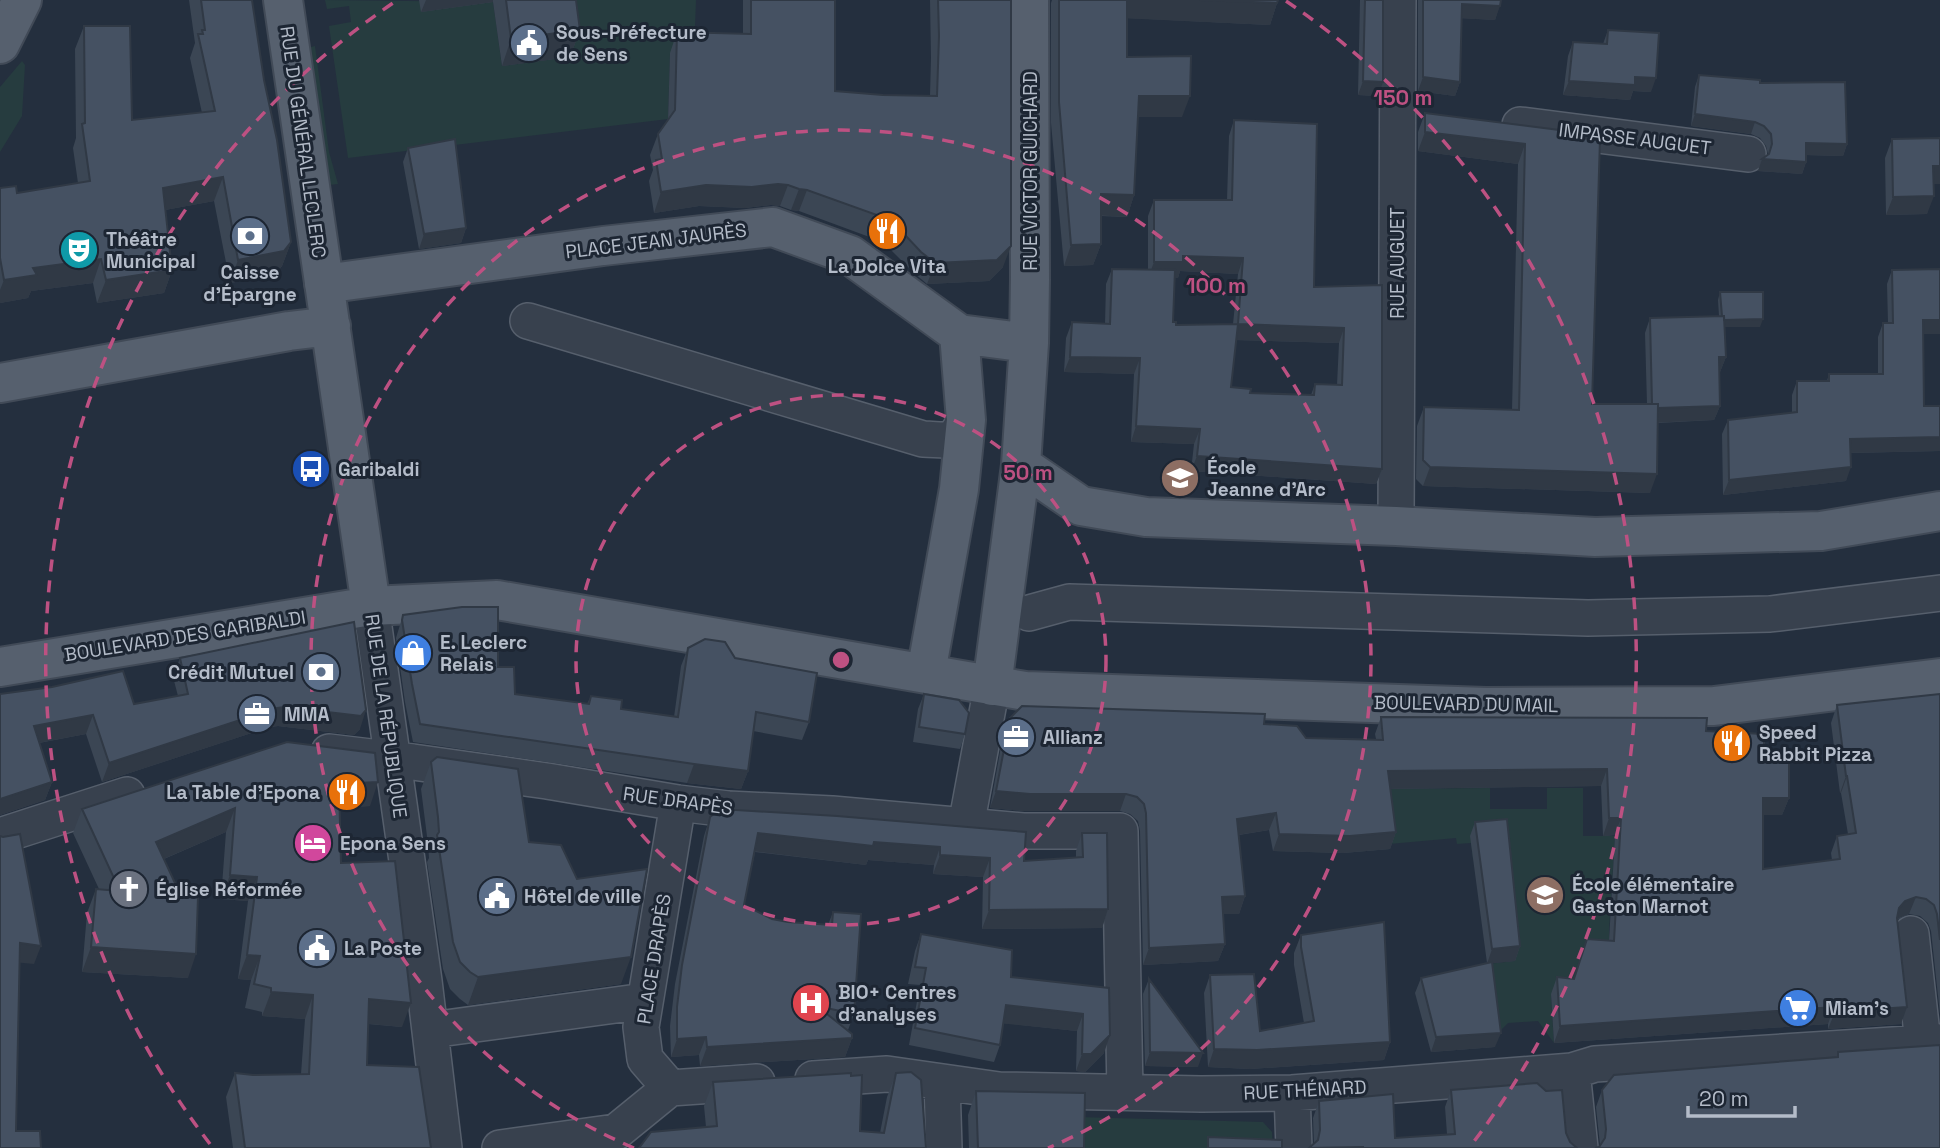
<svg xmlns="http://www.w3.org/2000/svg" width="1940" height="1148" viewBox="0 0 1940 1148" font-family="'Space Grotesk',sans-serif">
<style>
.green{fill:#263c3f}
.lines{fill:none;stroke-linecap:round;stroke-linejoin:round}
.minor-casing{stroke:#565f6c;stroke-width:38}
.major-casing{stroke:#414a57;stroke-width:42}
.minor{stroke:#38414e;stroke-width:35}
.major{stroke:#56606e;stroke-width:38}
.wall{fill:#3b4654;fill-rule:evenodd}
.shaded-wall{fill:#303945}
.building{fill:#455162;stroke:#303945;stroke-width:2;fill-rule:evenodd}
.ring{fill:none;stroke:#bd5182;stroke-width:3.5;stroke-dasharray:12 9}
.labels{text-anchor:middle;dominant-baseline:central;stroke-width:6;stroke-linejoin:round;paint-order:stroke}
.poi-label{font-size:19px;font-weight:bold;fill:#b4bcc9;stroke:#1d2633;text-anchor:start}
.street-label{font-size:19px;fill:#b4bcc9;stroke:#1d2633}
.centre{fill:#bd5182;stroke:#1d2633;stroke-width:3.5}
.ring-label{font-size:21px;text-anchor:middle;font-weight:bold;fill:#bd5182;stroke:#1d2633;stroke-width:6;stroke-linejoin:round;paint-order:stroke}
</style>
<rect width="100%" height="100%" fill="#242f3e"/>
<path class="green" d="M325 0 493 2 502 66 554 59 526 0H696L694 54H670L668 119 348 158 329 26 351 22 349 6 327 9Z
M315 46 329 152 338 184 329 185 320 153 307 48Z
M22 61 25 65 22 116 0 152V87Z
M1490 788V809H1547V788H1583V836H1615L1609 931 1610 958 1581 957 1567 996H1551L1554 1043 1538 1021 1508 1023 1497 1034 1487 964 1514 961 1504 857 1473 860 1471 843 1457 844 1456 838 1389 844 1382 789Z
M1076 1117 1263 1122 1272 1132 1273 1148H1075Z"/>
<g class="lines">
<g class="minor-casing">
<path id="minor" d="M1520 125 1748 154
M528 321 923 439C952 440 950 445 966 420
M1396 526 1398 0
M371 606 424 981 444 1148
M1029 613 1069 602 1588 618 1770 614 1940 593
M329 752 413 762 547 781 678 803 728 809 832 814 1023 831H1120L1125 1092
M966 826 992 686
M0 836 127 795
M1911 934 1923 1043
M431 1030 645 1001
M1572 1071 1580 1148
M813 1079 887 1074 999 1090 1201 1094 1292 1093 1572 1071 1595 1064 1940 1042
M942 1083 944 1148
M670 1088 757 1082
M670 1088 645 1059 641 1027 678 803
M1292 1093 1294 1148
M500 1148 616 1132 670 1088"/>
</g>
<g class="major-casing">
<path id="major" d="M283 0 371 606
M0 44 22 0
M324 284 603 246 773 227 850 255 959 334 1029 343 1021 465 992 686
M1029 343 1030 279 1029 0
M0 383 289 331 331 326
M1021 465 1081 506 1146 517 1396 526 1595 537 1821 531 1940 511
M0 667 371 606 497 600 1025 691 1486 707 1714 706 1940 678
M926 673 959 489 966 420 959 334"/>
</g>
<use href="#minor" class="minor"/>
<use href="#major" class="major"/>
</g>
<path class="wall" d="M189 0H252L264 80 291 242 282 266 275 275 230 283 214 201 165 210 172 270 164 293 97 303 93 283 31 291 28 298 0 303V188L17 193 78 183 73 148 76 138 75 49 84 26 132 120 202 113 190 58 195 43Z
M419 0H576L580 30 570 57 502 66 493 2 421 12Z
M743 0H835V91L883 95 930 96 931 58 930 0H1011L1003 267 989 281 927 284 914 273 883 242 799 211 791 210 780 206 771 205 745 208 699 206 654 213 649 181 653 170 650 155 658 134 668 120 670 53 677 32 743 34Z
M1052 0H1278L1270 25 1127 18V57L1182 117H1138L1134 195 1127 217 1101 216V244L1093 265 1064 266 1051 123V3Z
M1360 0H1383L1378 96 1358 95Z
M1418 0H1501L1495 20 1461 18 1460 82 1455 96 1418 91Z
M1608 30 1651 92 1633 91 1630 100 1563 95 1568 56 1573 42 1603 44Z
M1699 75 1760 83 1847 144 1843 156 1806 155V162L1802 174 1758 171 1762 159 1768 154 1766 146 1760 138 1751 134 1691 126 1695 87Z
M1425 113 1567 138 1592 404H1647L1645 333 1650 318 1719 316 1718 300 1720 292 1760 327H1724L1726 357 1720 372H1719L1720 406 1714 420 1658 423 1650 493 1423 486 1416 479 1417 426 1424 407 1512 410 1518 164 1418 151V132Z
M1234 120 1314 287 1382 285V469L1376 484 1191 471 1194 444 1131 442 1134 374 1064 372 1066 338 1072 322 1105 324 1106 284 1112 269H1148V216L1154 200H1227L1229 136ZM1180 271 1238 274 1233 324 1176 325 1173 322 1175 278H1178ZM1236 340 1339 343 1337 385 1315 384 1311 395 1250 393 1231 387Z
M1892 139 1934 184 1927 214 1886 215 1885 158Z
M408 148 466 228 461 243 419 249 403 162Z
M1892 270 1940 334H1923L1924 406H1940V451L1851 453 1846 481 1723 495 1722 434 1728 420 1792 413V395L1797 381H1827L1829 374H1878V337L1883 323H1888L1887 284Z
M403 615 498 667 515 694 587 704 591 696 621 709 674 717 681 666 688 648 735 658 809 722 802 740 753 731 748 771 741 789 687 783 413 742 405 702 396 638Z
M180 658 360 729 354 735 278 726 270 727 102 782 86 734 39 743 52 782 45 800 0 815V694L134 704 178 696 173 677Z
M924 694 965 734 960 749 913 742 918 709Z
M1940 694V1014L1931 931 1928 923 1920 916 1909 914 1897 920 1901 1024 1828 1029V1024L1554 1043 1551 994 1557 977 1573 979 1609 941 1615 835 1603 836 1601 786 1390 789 1396 832 1390 849 1343 853 1273 851 1269 830 1239 835 1245 896 1239 914H1223L1225 944 1218 961 1143 965 1140 831 1138 821 1130 814 1120 811H1024L990 808 1003 735 1010 718 1264 724 1306 738 1376 739 1375 734 1381 717 1706 731 1764 750 1789 798 1782 815H1763V869L1832 860 1831 853 1837 836 1848 834 1841 793H1840L1831 723 1837 705Z
M431 762 529 842 621 984 468 1005 460 999 450 989 443 969 427 862 429 858 428 844 421 789Z
M370 806 340 808 341 863 402 1027 368 1024 367 1065 431 1148H233L226 1097 235 1073 253 1075 301 1074 305 1019 262 1016V1012L245 1008 251 980 238 979 248 901 221 899 226 832 164 859 188 978 82 972 87 913 96 889H99L73 833 82 809Z
M720 809 1024 861 1076 858V851L1082 833 1108 909 1102 928 982 929 983 877 933 874 934 865 868 860 866 865 755 852 744 905 772 919 788 922 828 925 833 912 854 1014 848 1030 852 1038 845 1057 700 1066 699 1055 671 1057 670 1026 675 984 704 836 710 817Z
M1475 822 1520 946 1515 961 1492 963 1495 1047 1431 1052 1415 993 1421 978 1487 963 1470 836Z
M921 934 1011 977 1109 988 1104 1053 1085 1072 1076 1071 1077 1031 1003 1023 1000 1045 994 1062 909 1045 920 985 908 984 915 951Z
M1301 935 1390 1042 1384 1060 1250 1069 1208 1067 1204 993 1210 975 1260 1031 1304 1023 1294 965V953Z
M1149 979 1198 1067 1145 1066 1143 994Z
M1940 1045 1599 1147 1600 1145 1596 1107 1602 1090 1836 1058 1838 1052Z
M896 1073 926 1148 706 1127 704 1106 713 1082 860 1131 880 1133 887 1097Z
M1451 1090 1566 1133 1570 1142 1314 1144 1313 1118 1319 1101 1395 1138 1447 1134 1445 1107Z
M976 1091 1084 1148H969L968 1115Z"/>
<path class="shaded-wall" d="M426 0H493V2L421 12Z
M1126 0H1200L1277 3 1270 25 1120 18Z
M1462 4 1500 6 1495 20 1456 18Z
M580 30 570 57 502 66 511 39Z
M1423 77 1460 82 1455 96 1418 91Z
M1635 77 1656 78 1651 92 1633 91 1630 100 1563 95 1569 81Z
M1363 81 1383 82 1378 96 1358 95Z
M1139 96H1190L1182 117H1132Z
M1695 114 1755 122 1751 134 1691 126Z
M1425 132 1525 144 1518 164 1418 151Z
M1806 143 1847 144 1843 156 1802 155Z
M1762 159 1806 162 1802 174 1758 171Z
M1933 166H1940V184H1927Z
M223 177 214 201 154 212 163 188Z
M778 184 788 185 780 206 771 205 745 208 699 206 654 213 661 192 706 185Z
M799 189 807 190 799 211 791 210Z
M1101 194 1134 195 1127 217 1093 215Z
M1934 196 1927 214 1886 215 1893 197Z
M466 228 461 243 419 249 424 234Z
M291 242 282 266 275 275 230 283 238 260Z
M1101 244 1093 265 1064 266 1071 245Z
M1011 246 1003 267 989 281 927 284 935 263Z
M1183 256 1243 258 1238 274 1180 271 1178 278H1148L1154 262Z
M101 259 93 283 31 291 28 298 0 303V290L4 280 33 268Z
M172 270 164 293 97 303 106 280Z
M1763 319 1760 327H1719L1722 320Z
M1923 320H1940V334H1918Z
M1238 324 1344 328 1339 343 1232 340Z
M1070 357 1140 358 1134 374 1064 372Z
M1719 357H1726L1720 372H1714Z
M1720 406 1714 420 1647 423 1652 408Z
M1136 426 1200 429 1194 444 1131 442Z
M1940 437V451L1845 453 1850 439Z
M1197 456 1382 469 1376 484 1191 471Z
M1430 467 1657 474 1650 493 1423 486Z
M1851 467 1846 481 1723 495 1729 480Z
M285 707 366 710 360 729 354 735 278 726 270 727 102 782 109 763 277 708Z
M93 715 86 734 27 745 34 726Z
M694 764 748 771 741 789 687 783Z
M1607 769 1601 786 1382 789 1388 771Z
M1846 776H1847L1841 793H1840Z
M52 782 45 800 0 815V799Z
M378 782 370 806 331 808 339 784Z
M996 791 1126 794 1120 811H1024L990 808Z
M1763 798H1789L1782 815H1757Z
M235 808 226 832 147 866 156 842Z
M1276 813 1269 830 1231 836 1237 819Z
M1609 818H1621L1615 835 1603 836Z
M1396 832 1390 849 1343 853 1273 851 1279 834Z
M758 833 874 842 940 847 934 865 868 860 866 865 752 851Z
M940 855 990 858 983 877 933 874Z
M230 875 257 877 248 901 221 899Z
M1245 896 1239 914H1216L1222 897Z
M1916 897 1909 914 1899 918 1893 925 1899 908 1905 901Z
M1108 909 1102 928 982 929 989 910Z
M20 943 41 946 34 964 13 962Z
M1225 944 1218 961 1143 965 1149 948Z
M1520 946 1515 961 1487 964 1492 949Z
M91 947 196 954 188 978 82 972Z
M247 955 260 956 251 980 238 979Z
M631 957 621 984 468 1005 478 977Z
M271 992 313 995 305 1019 262 1016Z
M369 999 411 1003 402 1027 360 1023Z
M1006 1005 1083 1014 1077 1031 999 1023Z
M1834 1007 1828 1024 1554 1043 1560 1026Z
M1907 1007 1901 1024 1828 1029 1835 1012Z
M1501 1033 1495 1047 1431 1052 1436 1037Z
M1110 1035 1104 1053 1085 1072 1076 1071 1082 1054Z
M706 1037 699 1055 671 1057 677 1039Z
M852 1038 845 1057 700 1066 707 1047Z
M1390 1042 1384 1060 1250 1069 1208 1067 1214 1049Z
M1150 1052 1203 1053 1198 1067 1145 1066Z"/>
<path class="building" d="M201 0H252L264 80 277 140 291 242 284 251 238 260 223 177 163 188 172 270 106 280 101 259 33 268 37 275 4 280 0 258V188L16 186 17 193 90 181 82 124 85 123 84 26H130L132 120 215 111 198 34H203L202 30H205Z
M506 0H576L580 30 511 39Z
M751 0H835V91L883 95 937 96 939 36 938 0H1011V246L997 260 935 263 921 252 891 220 807 190 799 189 788 185 778 184 752 187 706 185 661 192 656 160 662 159 658 134 675 110 677 32 751 34Z
M1059 0H1127V57L1191 56 1190 96H1139L1134 195 1101 194V244L1071 245 1059 102Z
M1200 0H1278L1277 3Z
M1365 0H1383V82L1363 81Z
M1423 0H1501L1500 6 1462 4 1460 82 1423 77Z
M1608 30 1659 33 1656 78 1635 77V85L1569 81 1573 42 1607 44Z
M1699 75 1760 80V83L1845 82 1847 144 1806 143V162L1762 159 1769 154 1772 144 1771 134 1764 126 1755 122 1695 114Z
M1425 113 1567 131V138L1600 139 1592 404H1658L1657 474 1430 467 1423 460 1424 407 1519 410 1525 144 1425 132Z
M1234 120 1317 124 1314 287 1382 285V469L1197 456 1200 429 1136 426 1140 358 1070 357 1072 322 1110 324 1112 269 1175 270 1173 322H1176V325L1238 324 1243 258 1183 256V262H1154V200H1232ZM1238 324 1344 328 1342 385 1315 384 1314 395 1250 393 1251 389 1231 387Z
M1940 138V166H1933L1934 196 1893 197 1892 139Z
M455 139 466 228 424 234 408 148Z
M1940 269V320H1923L1924 406H1940V437L1850 439 1851 467 1729 480 1728 420 1797 412V381H1829V374H1883V323H1893L1892 270Z
M1720 292H1763V319L1724 320V316H1722Z
M1724 316 1726 357H1719L1720 406 1658 408V404H1652L1650 318Z
M462 607H498V667H514L515 694 589 704 591 696 622 700 621 709 678 717 688 648 705 639 725 642 735 658 817 673 809 722 756 712 748 771 694 764 420 724 412 684 402 620 403 615Z
M354 622 366 710 361 716 285 707 277 708 109 763 93 715 34 726 52 782 0 799V694L52 687 123 671 134 704 188 694 180 658Z
M924 694 959 700 969 713 965 734 919 727Z
M1940 694V940L1937 914 1934 905 1926 899 1916 897 1905 901 1899 908 1897 918 1907 1007 1835 1012 1834 1007 1560 1026 1557 977 1574 979 1587 939 1614 941 1621 818H1609L1607 769 1388 771 1396 832 1350 836 1279 834 1276 813 1237 819 1245 896 1222 897 1225 944 1149 948 1146 813 1144 804 1137 797 1126 794H1030L996 791 1010 718 1022 706 1265 714 1264 724 1297 726 1306 738 1383 740 1381 717 1707 718 1706 731 1764 734V750H1789V798H1763V869L1840 859 1837 836 1856 833 1847 776H1846L1837 705Z
M287 742 375 753 378 782 339 784 341 863 395 861 411 1003 369 999 367 1065 419 1067 431 1148H245L235 1073 253 1075 309 1074 313 995 271 992V988L254 984 260 956 247 955 257 877 230 875 235 808 156 842 181 896 198 897 196 954 91 947 96 889 120 891 82 809Z
M437 757 518 769 529 842 561 845 577 879 647 869 631 957 478 977 470 972 460 962 453 942 437 835 439 832 438 817 431 762Z
M720 809 837 816 1026 832 1024 861 1083 857 1082 833H1107L1108 909 989 910 990 858 940 855V847L874 842 873 846 758 833 744 905 772 919 788 922 832 925 833 912 861 914 854 1014 817 1006 852 1034V1038L707 1047 706 1037 677 1039V1007L682 965 710 817Z
M1507 819 1520 946 1492 949 1475 822Z
M20 834 41 946 20 943 16 1131H40L41 1148H0V836L3 837Z
M1384 922 1390 1042 1257 1050 1214 1049 1210 975 1254 974 1260 1031 1314 1021 1301 947V935Z
M921 934 1012 950 1011 977 1109 988 1110 1035 1091 1054H1082L1083 1014 1006 1005 1000 1045 915 1028 926 968 915 967Z
M1492 962 1501 1033 1436 1037 1421 978Z
M1149 979 1203 1053 1150 1052Z
M1940 1045V1148H1595L1599 1147 1605 1138 1606 1129 1602 1090 1614 1075 1838 1057V1052Z
M911 1072 921 1080 926 1148H639L651 1132 717 1126 713 1082 851 1073V1076L862 1075 860 1131 884 1133 896 1073Z
M1537 1083 1546 1091 1562 1090 1566 1133 1570 1142 1577 1148H1363V1147L1309 1148 1318 1140 1320 1130 1319 1101 1393 1094 1395 1138 1455 1134 1451 1090Z
M976 1091 1085 1093 1084 1148H978Z
M1208 1137 1282 1140V1148H1208Z"/>
<g class="ring">
<circle cx="841" cy="660" r="265"/>
<path d="M634 1148A530 530 0 1 1 1048 1148"/>
<path d="M210 1144A795 795 0 0 1 396 1M1286 1A795 795 0 0 1 1472 1144"/>
</g>
<defs>
<g id="civic-disc" transform="scale(2.0125)"><circle r="9.5" fill="#5c6f8a" stroke="#1d2633"/><path d="M-.6-6.5H3V-4.5H.6V-3L4-1V1h2V6H-6V1h2V-1L-.6-3ZM-1.2 2.5V6h2.4V2.5Z" fill="#fff"/></g>
<g id="restaurant-disc" transform="scale(2.0125)"><circle r="9.5" fill="#e8710a" stroke="#1d2633"/><path d="M-5-6h1v4h1v-4h1v4h1v-4h1v5L-1.5 .5V6h-2V.5L-5-1ZM5-6V6H3V1.5H1.5Q1.5-4 5-6Z" fill="#fff"/></g>
<g id="bank-disc" transform="scale(2.0125)"><circle r="9.5" fill="#5c6f8a" stroke="#1d2633"/><path d="M-6-4H6V4H-6ZM0-2.3a2.3 2.3 0 1 0 0 4.6a2.3 2.3 0 1 0 0-4.6Z" fill="#fff"/></g>
<g id="theatre-disc" transform="scale(2.0125)"><circle r="9.5" fill="#0f9aa8" stroke="#1d2633"/><path d="M-5-5.5Q0-4 5-5.5V0Q5 5 0 6Q-5 5-5 0ZM-3.3-2.5H-1v1.5H-3.3ZM1-2.5H3.3v1.5H1ZM-2.8 1Q0 5.5 2.8 1Z" fill="#fff"/></g>
<g id="bus-disc" transform="scale(2.0125)"><circle r="9.5" fill="#1a4fb4" stroke="#1d2633"/><path d="M-5-6H5V4H4V6H2V4H-2V6H-4V4H-5ZM-3.5-4V0h7V-4ZM-3.5 1.2v1.5H-2V1.2ZM2 1.2v1.5H3.5V1.2Z" fill="#fff"/></g>
<g id="school-disc" transform="scale(2.0125)"><circle r="9.5" fill="#8d6e63" stroke="#1d2633"/><path d="M0-5L7-2L0 1L-7-2ZM-4 1L0 2.5L4 1V4Q0 6-4 4Z" fill="#fff"/></g>
<g id="shop-disc" transform="scale(2.0125)"><circle r="9.5" fill="#3f7fe0" stroke="#1d2633"/><path d="M-5-2.5h2.3a2.7 3.5 0 0 1 5.4 0H5L5.5 6h-11ZM-1.5-2.5h3a1.5 2.3 0 0 0-3 0Z" fill="#fff"/></g>
<g id="office-disc" transform="scale(2.0125)"><circle r="9.5" fill="#5c6f8a" stroke="#1d2633"/><path d="M-6-3h4V-5.5h4V-3h4V5H-6ZM-1-4.5V-3h2v-1.5ZM-6 0V1H6V0Z" fill="#fff"/></g>
<g id="hotel-disc" transform="scale(2.0125)"><circle r="9.5" fill="#d1479c" stroke="#1d2633"/><path d="M-6-4.5h1.5V1H6V5H4.5V3h-9V5H-6ZM-4 0a1.8 1.8 0 1 1 3.6 0ZM.5 0V-2.5h3Q6-2.5 6 0Z" fill="#fff"/></g>
<g id="church-disc" transform="scale(2.0125)"><circle r="9.5" fill="#6b7280" stroke="#1d2633"/><path d="M-1.2-6h2.4v3.5h3.3v2.4h-3.3V6h-2.4V-.1h-3.3v-2.4h3.3Z" fill="#fff"/></g>
<g id="hospital-disc" transform="scale(2.0125)"><circle r="9.5" fill="#e0444e" stroke="#1d2633"/><path d="M-5-5h3v3.5h4V-5h3V5h-3V1.5h-4V5h-3Z" fill="#fff"/></g>
<g id="supermarket-disc" transform="scale(2.0125)"><circle r="9.5" fill="#3f7fe0" stroke="#1d2633"/><path d="M-6-5.5h2.5l.6 2H6L4.5 2H-2.5L-4.4-4H-6ZM-1.5 3.2a1.3 1.3 0 1 0 .1 0ZM3 3.2a1.3 1.3 0 1 0 .1 0Z" fill="#fff"/></g>
</defs>
<g fill-rule="evenodd">
<use href="#civic-disc" x="529" y="43"/>
<use href="#restaurant-disc" x="887" y="231"/>
<use href="#bank-disc" x="250" y="236"/>
<use href="#theatre-disc" x="79" y="250"/>
<use href="#bus-disc" x="311" y="469"/>
<use href="#school-disc" x="1180" y="478"/>
<use href="#shop-disc" x="413" y="653"/>
<use href="#bank-disc" x="321" y="672"/>
<use href="#office-disc" x="257" y="714"/>
<use href="#office-disc" x="1016" y="737"/>
<use href="#restaurant-disc" x="1732" y="743"/>
<use href="#restaurant-disc" x="347" y="792"/>
<use href="#hotel-disc" x="313" y="843"/>
<use href="#church-disc" x="129" y="889"/>
<use href="#school-disc" x="1545" y="895"/>
<use href="#civic-disc" x="497" y="896"/>
<use href="#civic-disc" x="317" y="948"/>
<use href="#hospital-disc" x="811" y="1003"/>
<use href="#supermarket-disc" x="1798" y="1008"/>
</g>
<g class="labels">
<g class="poi-label">
<text x="556" y="32">Sous-Préfecture<tspan x="556" dy="22">de Sens</tspan></text>
<text x="106" y="239">Théâtre<tspan x="106" dy="22">Municipal</tspan></text>
<text x="887" y="266" text-anchor="middle">La Dolce Vita</text>
<text x="250" y="272" text-anchor="middle">Caisse<tspan x="250" dy="22">d'Épargne</tspan></text>
<text x="1207" y="467">École<tspan x="1207" dy="22">Jeanne d'Arc</tspan></text>
<text x="338" y="469">Garibaldi</text>
<text x="440" y="642">E. Leclerc<tspan x="440" dy="22">Relais</tspan></text>
<text x="294" y="672" text-anchor="end">Crédit Mutuel</text>
<text x="284" y="714">MMA</text>
<text x="1759" y="732">Speed<tspan x="1759" dy="22">Rabbit Pizza</tspan></text>
<text x="1043" y="737">Allianz</text>
<text x="320" y="792" text-anchor="end">La Table d'Epona</text>
<text x="340" y="843">Epona Sens</text>
<text x="1572" y="884">École élémentaire<tspan x="1572" dy="22">Gaston Marnot</tspan></text>
<text x="156" y="889">Église Réformée</text>
<text x="524" y="896">Hôtel de ville</text>
<text x="344" y="948">La Poste</text>
<text x="838" y="992">BIO+ Centres<tspan x="838" dy="22">d'analyses</tspan></text>
<text x="1825" y="1008">Miam's</text>
</g>
<g class="street-label">
<text transform="translate(1635 139) rotate(7)">IMPASSE AUGUET</text>
<text transform="translate(303 142) rotate(82)">RUE DU GÉNÉRAL LECLERC</text>
<text transform="translate(1030 171) rotate(-90)">RUE VICTOR GUICHARD</text>
<text transform="translate(656 241) rotate(-7)">PLACE JEAN JAURÈS</text>
<text transform="translate(1397 263) rotate(-90)">RUE AUGUET</text>
<text transform="translate(185 636) rotate(-9)">BOULEVARD DES GARIBALDI</text>
<text transform="translate(1466 704) rotate(1)">BOULEVARD DU MAIL</text>
<text transform="translate(386 716) rotate(82)">RUE DE LA RÉPUBLIQUE</text>
<text transform="translate(678 801) rotate(8)">RUE DRAPÈS</text>
<text transform="translate(654 959) rotate(-81)">PLACE DRAPÈS</text>
<text transform="translate(1305 1090) rotate(-3)">RUE THÉNARD</text>
</g>
</g>
<circle cx="841" cy="660" r="10" class="centre"/>
<g class="ring-label">
<text x="1403" y="105">150 m</text>
<text x="1216" y="293">100 m</text>
<text x="1028" y="480">50 m</text>
</g>
<path d="M1688 1106v10h107v-10" fill="none" stroke="#b4bcc9" stroke-width="3.5"/>
<text x="1699" y="1106" font-size="21" fill="#b4bcc9" stroke="#1d2633" stroke-width="5" paint-order="stroke">20 m</text>
</svg>
